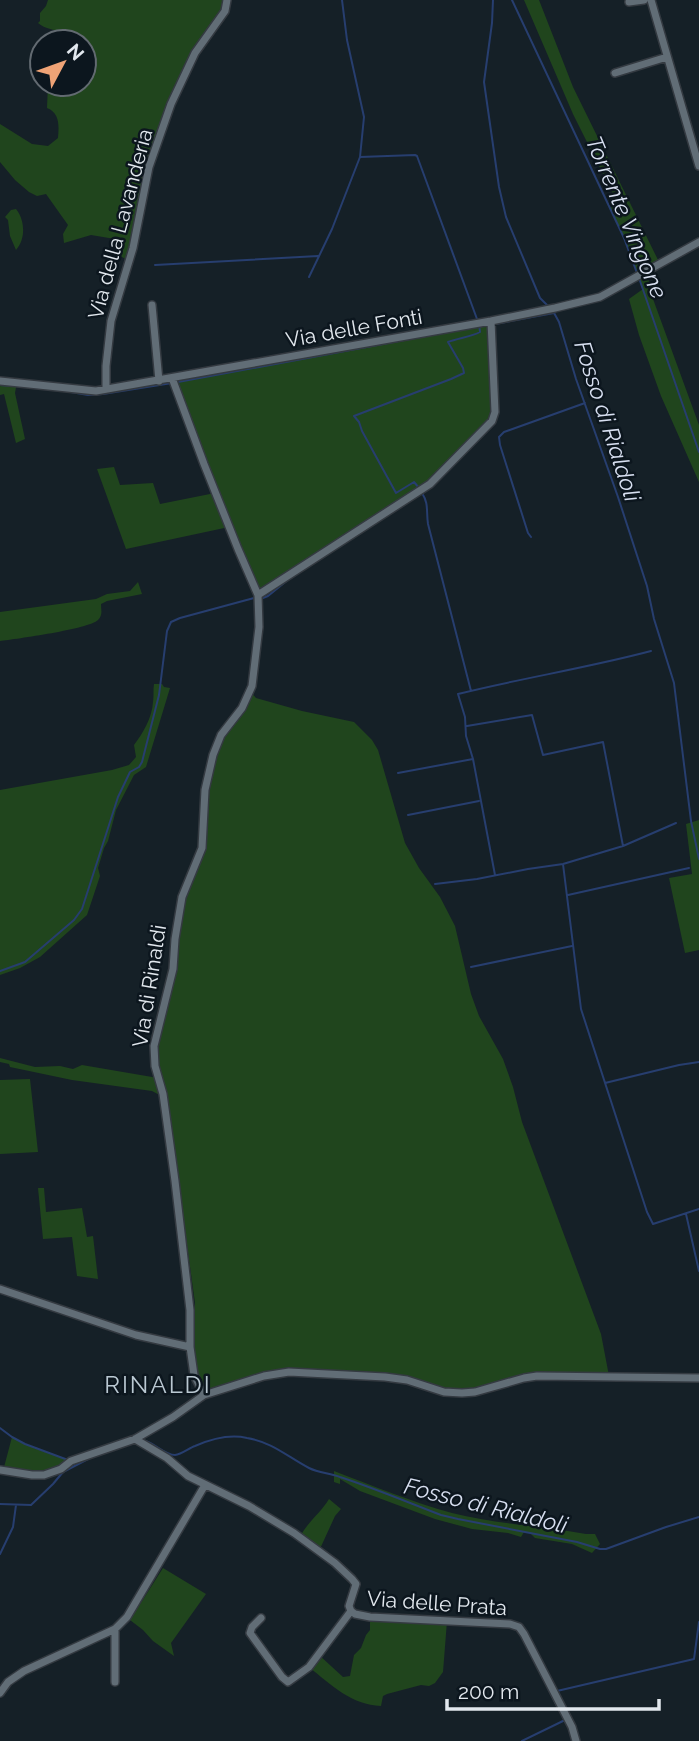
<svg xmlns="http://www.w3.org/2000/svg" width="699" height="1741" viewBox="0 0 699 1741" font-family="Raleway,sans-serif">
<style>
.green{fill:#20451d}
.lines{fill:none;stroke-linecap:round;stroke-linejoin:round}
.stream{stroke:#273e6f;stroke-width:2}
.minor-casing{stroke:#343a41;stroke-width:10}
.minor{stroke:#616d76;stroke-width:7}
.labels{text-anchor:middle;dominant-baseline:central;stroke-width:5;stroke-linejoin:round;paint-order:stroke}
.street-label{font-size:21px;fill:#e2e8ee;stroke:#0c161e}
.water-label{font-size:23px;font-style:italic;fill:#d7dff0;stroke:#0c161e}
.quarter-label{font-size:24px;letter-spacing:2px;fill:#bac8d2;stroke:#0c161e}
</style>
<rect width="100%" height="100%" fill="#152027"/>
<path class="green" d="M48 0H227L225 11 195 53 149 167 129 261 115 253 121 240 91 235 64 243 63 234 68 225 46 194 37 196 29 192 15 180 0 162V124L32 144 48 146 58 138C59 126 60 113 47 108L48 84H84V42H77L72 30C61 32 46 30 38 23L40 21V13L46 6Z
M524 0H539L573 87 660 264 647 272 653 299 699 425V482L661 396 639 335 629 299 643 289 624 238 610 208 618 204 573 114Z
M16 209C25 220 26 239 16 250L10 236 8 220 5 217 11 210Z
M491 321 495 412 430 484 258 595 229 527 126 549 97 469 114 467 120 485 153 483 160 504 215 493 172 378Z
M0 381 17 382 15 393 25 439 16 443 4 394 0 395Z
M138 582 142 594 107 601 101 604C101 610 103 615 98 620 89 629 16 639 0 641V612L96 599 107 594 130 591Z
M154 684H162L164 687 170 688 146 767 134 775 116 810 108 841 104 848 98 868 100 876 87 915 40 957 20 968 0 975V790L112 770 129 765 136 757 134 745C143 733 152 718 153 702 154 695 153 690 154 684Z
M250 691 256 698 302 711 354 722 372 740 378 750 405 843 419 868 440 897 455 926 471 994 479 1016 503 1059 513 1087 522 1122 601 1334 609 1376H537L461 1393 407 1380 289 1372 204 1395 194 1375 190 1347 195 1303 167 1099 152 1091 72 1080 10 1067 9 1064 0 1062V1058L35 1067 60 1066 73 1069 82 1065 158 1078 154 1046 173 969 182 897 197 861 213 755Z
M699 820V950L685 953 669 878 692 874 686 824Z
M30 1079 38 1152 0 1154V1080Z
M38 1188H44L46 1212 82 1208 87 1237 93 1236 98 1279 77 1276 72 1237 43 1239Z
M12 1437 34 1448 71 1461 44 1475 3 1471Z
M334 1471C373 1486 412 1502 452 1513 495 1524 541 1526 586 1534H595L600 1544 592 1553 572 1544 535 1538 529 1532H524L521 1537 508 1533 472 1529 435 1519 360 1491 340 1479V1484L334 1482Z
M329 1499 341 1509 335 1516 319 1551 300 1537C308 1521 320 1514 329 1499Z
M163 1568 206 1594 171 1643 174 1656 153 1641 143 1630 130 1620Z
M370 1617 447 1621 443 1672 435 1683 429 1686 421 1685 387 1694 383 1696 381 1706C352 1705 331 1685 309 1667L319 1655 343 1677 350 1676 354 1655 361 1648 366 1635 370 1630Z"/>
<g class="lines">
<path class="stream" d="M493 0 492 23 484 82 499 187 506 217 540 298 549 307
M512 0 624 238 637 273
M360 157 415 155 417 156 477 319
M155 265 318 256
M309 277 332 229 360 157 364 117 347 40 342 0
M639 278 699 452
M553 311 559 322 576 379 618 497 647 586 654 619 674 683 691 821 699 859
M495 324 554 313
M178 382 431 335
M0 385 16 386
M71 392 88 395 103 394 172 383
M419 488 414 482 396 493 362 431 359 422 354 416 451 379 464 373 463 368 448 342C458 338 471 337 480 332L479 324
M422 493C429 504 426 510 428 524L471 691
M531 537 528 533 500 445 499 437 504 432 585 403
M263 598 268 596 289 579
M467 726 532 715 543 755 603 742 623 846
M398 773 473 759
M408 815 479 801
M563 864 581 1009 647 1212 653 1224 699 1209
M495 875 473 759 466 736 465 717 458 694C522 678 587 668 651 651
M435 884 477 879 528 869 563 864 623 846 676 823
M568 895 689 868
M471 967 572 946
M0 971 25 962 74 920 82 909 118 797 130 772 139 767 142 762 159 695 167 631 171 622 180 618 254 598
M605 1083 679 1065 699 1062
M686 1214 699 1271
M0 1428 12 1437 25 1444 68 1460
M142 1440C153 1441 164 1455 175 1455 182 1454 189 1448 195 1446 211 1439 230 1434 247 1438 272 1442 288 1457 309 1468 319 1473 330 1473 340 1477 374 1488 407 1502 441 1515L458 1519 577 1542 600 1549H606L666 1527 699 1517
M0 1504 31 1505 53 1484 63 1472 90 1458
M0 1554 13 1527 16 1505
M557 1691 694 1659 699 1622
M552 1693 551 1694 557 1706
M522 1741 565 1720"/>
<g class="minor-casing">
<path id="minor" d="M651 0 699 166
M629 2 644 0
M615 73 667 57
M152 305 159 381
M172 378 204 464 238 549 258 595 259 627 252 686 242 708 221 735 213 755 205 790 202 848 182 897 175 939 173 969 154 1046 155 1066 163 1094 175 1181 190 1310V1347L194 1375 204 1395
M0 381 96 391 491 321 555 308 600 297 699 242
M106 389V366L111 321 133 248 149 167 171 104 195 53 225 11 227 0
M258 595 430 484 492 421 495 412 491 321
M0 1289 136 1335 190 1347
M135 1439 167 1458 188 1476 249 1506 294 1533 335 1563 352 1579 356 1584 349 1606 351 1611 355 1614 370 1617 510 1624 519 1627 524 1634 572 1727 576 1741
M0 1470 32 1475H44L61 1469 71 1461 135 1439 173 1417 204 1395 264 1376 289 1372 385 1377 407 1380 444 1392 462 1393 475 1392 524 1378 537 1376 699 1378
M261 1618 252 1627 250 1633 282 1677 288 1682 309 1667 351 1611
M115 1629V1682
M0 1693 8 1682 24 1671 115 1629 127 1617 205 1485"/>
</g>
<use href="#minor" class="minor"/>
</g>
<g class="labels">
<g class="street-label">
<text transform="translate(120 224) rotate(-75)">Via della Lavanderia</text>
<text transform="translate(354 328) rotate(-10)">Via delle Fonti</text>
<text transform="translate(149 986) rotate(-81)">Via di Rinaldi</text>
<text transform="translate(437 1603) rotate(4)">Via delle Prata</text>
</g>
<g class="water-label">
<text transform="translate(627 217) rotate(67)">Torrente Vingone</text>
<text transform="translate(608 421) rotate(72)">Fosso di Rialdoli</text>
<text transform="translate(486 1505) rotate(14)">Fosso di Rialdoli</text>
</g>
<g class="quarter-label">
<text x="158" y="1384">RINALDI</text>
</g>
</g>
<g transform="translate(63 63) rotate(49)"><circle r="33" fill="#0c161e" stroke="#626a71" stroke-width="2"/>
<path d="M0-5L12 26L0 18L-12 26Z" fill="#efa376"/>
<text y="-10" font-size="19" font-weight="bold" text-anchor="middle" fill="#e2e8ee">N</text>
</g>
<path d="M447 1699v10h212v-10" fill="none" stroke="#e2e8ee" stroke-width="3.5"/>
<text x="458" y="1699" font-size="21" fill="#e2e8ee" stroke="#0c161e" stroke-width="5" paint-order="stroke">200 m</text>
</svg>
